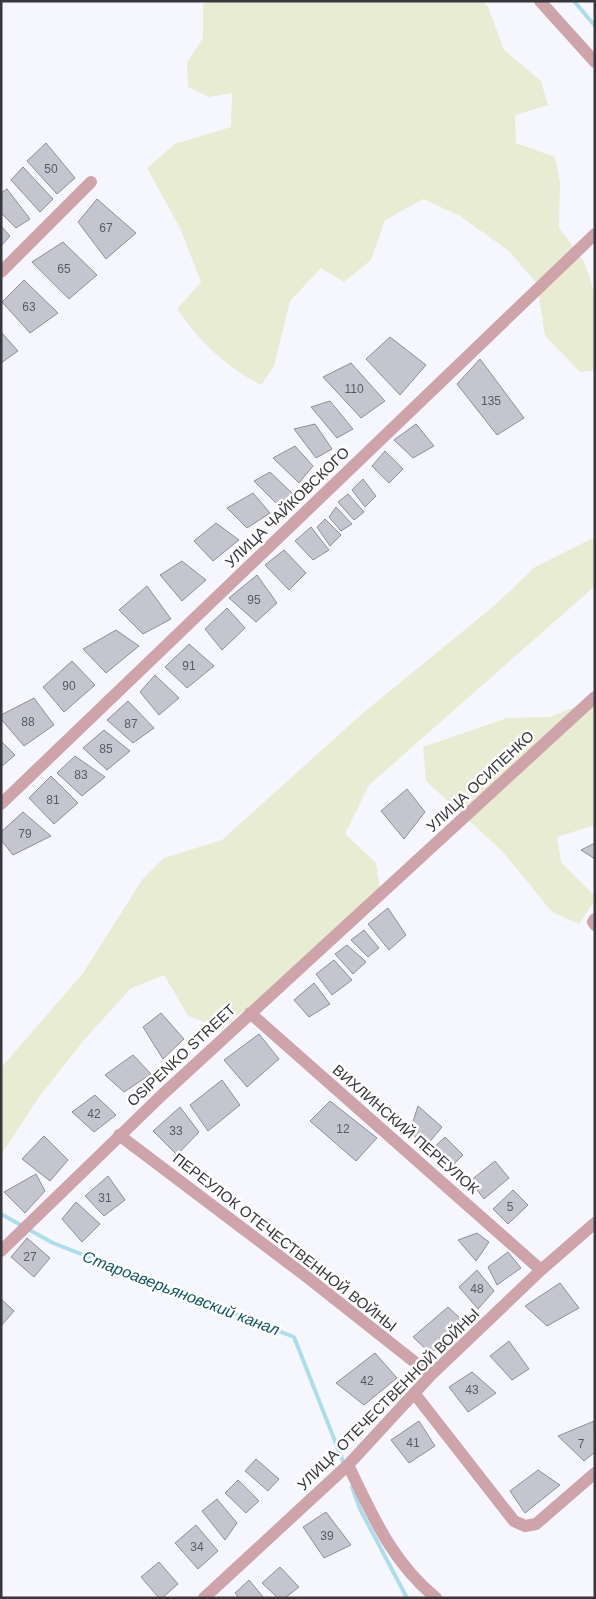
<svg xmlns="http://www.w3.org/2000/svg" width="596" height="1599" viewBox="0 0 596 1599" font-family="Arial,sans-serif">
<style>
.green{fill:#e8ecd2}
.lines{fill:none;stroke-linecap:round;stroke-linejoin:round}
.stream{stroke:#abddeb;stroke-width:4}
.building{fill:#c4c5cf;stroke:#8e8f99}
.street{stroke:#cfa3aa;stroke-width:12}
.labels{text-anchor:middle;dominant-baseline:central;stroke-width:5;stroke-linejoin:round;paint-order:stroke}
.number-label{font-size:12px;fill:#5a5a60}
.street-label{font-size:15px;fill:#36363b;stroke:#fff}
.water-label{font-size:16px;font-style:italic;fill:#0f5463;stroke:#fff}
</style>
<rect width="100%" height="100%" fill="#f6f7fe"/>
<path class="green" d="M207 1H483L488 7 504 50 541 81 548 105 515 115 516 143 555 157 560 183 559 228 584 261 595 294V371L580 372 545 336 537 284 509 251 460 216 423 199 385 220 371 260 344 282 321 268 290 301 274 366 261 385C225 366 201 343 177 309L201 282 180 228 147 168 175 144 231 127 232 93 209 97 188 87 187 62 203 38V5Z
M595 537V586L369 785 345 834 376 863 382 900 222 1028 188 1016 164 975 130 989 84 1040 39 1097 1 1155V1068L83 973 142 880 164 858 222 840 363 713 495 605 535 567Z
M595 695V825L557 837 561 862 595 896V900L579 924 552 912 502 851 426 781 423 747 507 718 550 717 589 701Z"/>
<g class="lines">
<path class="stream" d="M574 1 595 26
M1 1214 53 1243 294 1337 344 1464
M352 1487 360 1509 407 1598"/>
</g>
<path class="building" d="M46 143 75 178 57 194 27 161Z
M23 167 53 199 40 212 11 180Z
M7 189 30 219 16 228 1 213V193Z
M97 199 136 233 106 259 78 222Z
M1 226 10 236 1 246Z
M63 242 97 275 69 299 32 262Z
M24 280 58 313 30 333 2 302Z
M1 332 18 351 1 363Z
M390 337 426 365 400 395 366 359Z
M480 359 524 418 497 435 457 384Z
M351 363 385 401 361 418 323 377Z
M330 401 353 429 337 438 311 407Z
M315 424 332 449 316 458 294 429Z
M416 424 434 446 413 458 394 440Z
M295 446 313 466 299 483 273 458Z
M385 451 403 469 389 483 372 466Z
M270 472 294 495 277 504 254 481Z
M363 479 376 496 365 507 352 490Z
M253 493 270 513 247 528 227 508Z
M348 494 364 512 354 520 338 502Z
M336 507 352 524 341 531 329 517Z
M325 519 341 535 330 546 317 527Z
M216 523 239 540 213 561 194 541Z
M311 527 329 550 313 560 295 541Z
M284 550 306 573 289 590 265 565Z
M182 561 206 580 182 601 160 575Z
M257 575 277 603 256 622 229 598Z
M147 586 171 619 143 634 119 610Z
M227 608 245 628 222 650 205 629Z
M116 630 139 646 106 673 83 649Z
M189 644 214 666 187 688 165 667Z
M72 661 95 685 64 712 43 687Z
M155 675 179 698 159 715 140 692Z
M34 698 54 725 24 746 1 719V715Z
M128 701 154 728 133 743 107 720Z
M104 730 130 751 107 770 83 748Z
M1 741 15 755 1 767Z
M75 756 105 777 82 796 57 773Z
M51 776 78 803 54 824 29 798Z
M407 789 425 812 404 839 381 811Z
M23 812 51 836 13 855 1 840V832Z
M595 843V859L581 850Z
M388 908 406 935 389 950 368 924Z
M364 930 379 948 368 957 351 940Z
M347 945 366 962 353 974 335 954Z
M334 960 352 980 332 995 316 974Z
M314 983 330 1004 309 1017 294 1000Z
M161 1013 184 1039 163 1059 143 1027Z
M259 1034 279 1059 247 1087 224 1060Z
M133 1055 151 1074 124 1092 105 1075Z
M222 1080 240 1105 208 1131 190 1105Z
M95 1095 116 1115 94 1132 72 1112Z
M330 1101 377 1138 356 1161 310 1121Z
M418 1106 442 1127 422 1151 411 1128Z
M180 1107 199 1132 177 1155 153 1131Z
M44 1136 68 1160 50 1181 22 1159Z
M445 1137 463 1155 449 1169 431 1150Z
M495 1161 509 1178 484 1199 470 1181Z
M36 1174 45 1191 25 1213 4 1192Z
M108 1176 125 1200 104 1216 85 1196Z
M513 1190 528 1205 508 1224 493 1209Z
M76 1202 100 1224 82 1242 62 1219Z
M477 1233 489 1242 476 1261 458 1240Z
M27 1238 50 1258 34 1277 11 1257Z
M508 1252 521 1268 497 1285 488 1267Z
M477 1270 494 1291 478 1309 459 1287Z
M560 1283 579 1308 547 1326 525 1306Z
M1 1299 14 1311 1 1326Z
M448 1307 462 1320 431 1354 413 1337Z
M509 1341 529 1369 512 1380 490 1356Z
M375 1353 397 1378 364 1405 336 1383Z
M472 1372 496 1393 468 1412 449 1387Z
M419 1421 435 1446 409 1463 391 1440Z
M594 1421 595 1452 584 1461 558 1436Z
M256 1459 279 1479 268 1491 245 1471Z
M538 1470 560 1485 525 1513 510 1491Z
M238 1480 259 1501 246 1513 225 1493Z
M217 1499 237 1523 225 1540 202 1511Z
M326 1512 351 1545 324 1558 303 1527Z
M196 1525 218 1551 198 1569 175 1543Z
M159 1562 178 1584 162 1598H159L141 1577Z
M280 1567 299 1587 285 1598H278L262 1583Z
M249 1580 264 1598H239L235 1593Z"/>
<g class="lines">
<path class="street" d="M540 1 595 62
M1 272 91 182
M1 804 595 234
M595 919 593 922 595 925
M250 1013 541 1270
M119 1135 307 1277 431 1375
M1 1251 162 1095 595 697
M414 1393 514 1521 525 1526 536 1524 595 1473
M348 1465C373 1516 391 1561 436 1598
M204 1598 348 1465 431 1375 541 1270 595 1223"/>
</g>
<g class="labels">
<g class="number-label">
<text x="51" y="169">50</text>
<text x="106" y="228">67</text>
<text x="64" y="269">65</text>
<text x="29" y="307">63</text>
<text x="354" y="389">110</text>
<text x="491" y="401">135</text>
<text x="254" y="600">95</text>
<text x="189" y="666">91</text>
<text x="69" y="686">90</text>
<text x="28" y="722">88</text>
<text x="131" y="724">87</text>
<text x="106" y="749">85</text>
<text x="81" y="775">83</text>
<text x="53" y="800">81</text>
<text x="25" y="834">79</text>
<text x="94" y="1114">42</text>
<text x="343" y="1129">12</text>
<text x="176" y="1131">33</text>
<text x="105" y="1198">31</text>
<text x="510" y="1207">5</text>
<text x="30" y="1257">27</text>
<text x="477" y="1289">48</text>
<text x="367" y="1381">42</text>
<text x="472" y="1390">43</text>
<text x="413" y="1443">41</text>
<text x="581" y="1444">7</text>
<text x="327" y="1536">39</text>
<text x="197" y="1547">34</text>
</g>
<g class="street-label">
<text transform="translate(287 507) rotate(-44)">УЛИЦА ЧАЙКОВСКОГО</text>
<text transform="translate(480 781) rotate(-43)">УЛИЦА ОСИПЕНКО</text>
<text transform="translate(181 1055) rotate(-43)">OSIPENKO STREET</text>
<text transform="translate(406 1129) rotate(41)">ВИХЛИНСКИЙ ПЕРЕУЛОК</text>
<text transform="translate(285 1242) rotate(38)">ПЕРЕУЛОК ОТЕЧЕСТВЕННОЙ ВОЙНЫ</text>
<text transform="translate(388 1399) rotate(-45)">УЛИЦА ОТЕЧЕСТВЕННОЙ ВОЙНЫ</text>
</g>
<g class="water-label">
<text transform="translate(181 1293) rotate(21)">Староаверьяновский канал</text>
</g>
</g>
<rect width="596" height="1599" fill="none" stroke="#36363b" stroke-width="5"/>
</svg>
